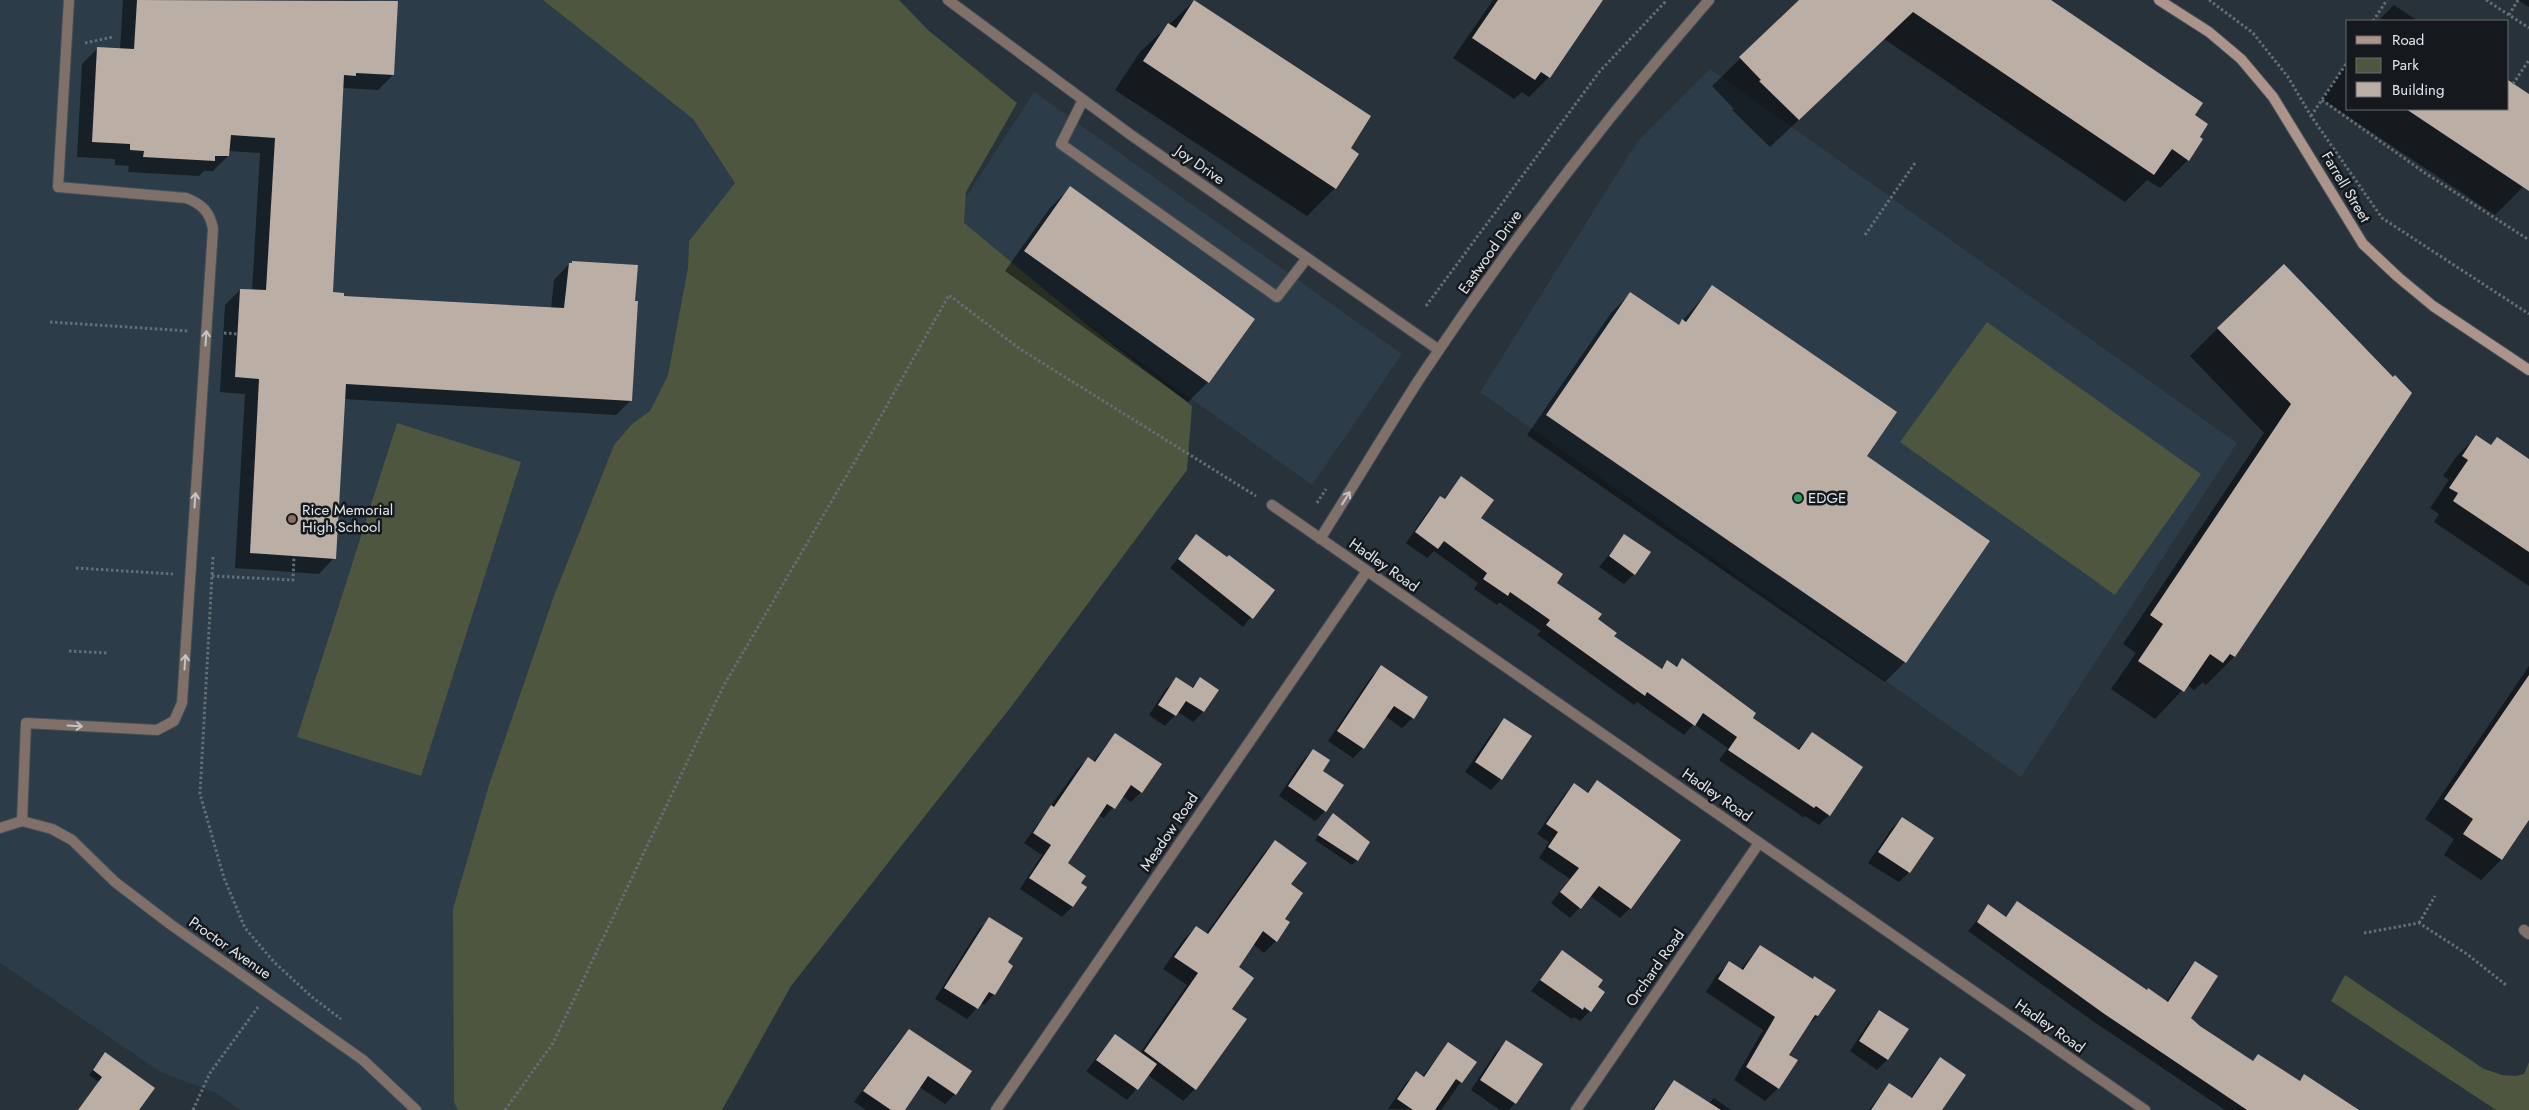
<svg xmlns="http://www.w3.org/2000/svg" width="2529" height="1110" viewBox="0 0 2529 1110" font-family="Jost,sans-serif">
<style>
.built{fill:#2c3c48}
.green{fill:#4e5640}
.shadow{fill:#0007}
.building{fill:#bbaea5}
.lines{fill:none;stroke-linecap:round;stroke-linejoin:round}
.lane-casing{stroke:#464f57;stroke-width:12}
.street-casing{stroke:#464f57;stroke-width:12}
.secondary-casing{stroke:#464f57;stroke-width:12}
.path{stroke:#656e75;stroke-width:3;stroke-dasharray:2.5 2.5;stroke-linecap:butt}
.lane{stroke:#80706a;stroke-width:10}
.street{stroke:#80706a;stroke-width:10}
.secondary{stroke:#ac948b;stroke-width:10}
.oneway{stroke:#c4c4c6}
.leisure-dot{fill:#2e9e5b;stroke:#15191d;stroke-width:2}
.education-dot{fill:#8d6e63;stroke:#15191d;stroke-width:2}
.labels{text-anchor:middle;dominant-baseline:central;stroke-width:5;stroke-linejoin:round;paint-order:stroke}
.street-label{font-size:15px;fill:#e1e8ed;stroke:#15191d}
.poi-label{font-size:15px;fill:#e1e8ed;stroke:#15191d;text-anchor:start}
</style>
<rect width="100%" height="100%" fill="#28323a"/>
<path class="built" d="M0 0H543L693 119 735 183 689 241 688 267 668 375 650 411 632 424 614 445 555 593 454 1102 458 1110H240L216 1093 162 1073 0 963Z
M1710 69 2237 443 2021 777 1480 392 1637 142Z
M1034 92 1402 354 1312 485 948 225Z"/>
<path class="green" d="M543 0H899L928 30 1017 103 966 192 964 223 1090 327 1192 406 1187 470 1014 703 791 986 722 1110H458L454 1102 453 909 489 785 555 593 614 445 632 424 650 411 668 375 688 267 689 241 735 183 693 119Z
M1987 322 2201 474 2115 595 1900 442Z
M397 423 521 462 421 776 297 737Z
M2345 975 2484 1069 2502 1075 2516 1076 2524 1074 2529 1062V1110H2496L2331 1001Z"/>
<path class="shadow" d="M123 0H351L397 2 393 75 378 90 343 88 332 293 343 297 551 309 554 280 569 264 631 400 616 415 344 399 334 558 319 574 235 568 245 394 220 392 225 305 240 290 252 291 260 153 228 151V156L213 171H204L199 176 128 172 129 166 115 165V159L77 157 82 64 97 49 120 50Z
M1493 0H1601L1549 77 1529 97 1522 92 1514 99 1453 58Z
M1801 0H2048L2193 115 2188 160 2160 188 2147 180 2125 202 1884 39 1770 147 1732 110 1734 109 1712 86Z
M2518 0H2529V7Z
M1194 1 1335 188 1307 216 1115 90 1140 52Z
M2394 5 2418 21H2378Z
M2348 61V109H2508V82L2529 96V179L2523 187 2495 215 2322 99Z
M1070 188 1208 382 1188 402 1005 271 1050 208Z
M1713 286 1865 456 1988 541 1905 662 1885 682 1527 435 1611 313 1631 293 1678 326Z
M2218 328 2393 378 2411 393 2234 657 2206 685 2203 682 2194 690 2187 685 2155 719 2111 689 2136 653 2123 644 2264 433 2190 356Z
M2476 437 2490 446 2497 439 2529 460V586L2434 522 2439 514 2430 508 2449 480 2443 476 2456 457Z
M1461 478 1479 518 1555 583 1613 637 1660 669 1668 662 1675 667 1682 660 1751 718 1797 750 1812 733 1829 815 1819 825 1805 816 1803 817 1719 760 1728 748 1694 724 1684 735 1637 702 1634 705 1537 635 1541 631 1499 602 1497 605 1474 589 1478 583 1434 551 1427 558 1406 543 1430 508 1440 498 1443 500Z
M1625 535 1634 574 1624 584 1599 567Z
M1197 536 1273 590 1243 627 1170 568Z
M2529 666V817L2501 860 2481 880 2444 855 2454 839 2425 819Z
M1381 667 1427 697 1413 718 1402 728 1385 716 1363 748 1353 758 1328 741 1371 677Z
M1177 679 1191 688 1200 679 1217 690 1203 712 1193 722 1178 712 1165 726 1149 715 1166 689Z
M1504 720 1501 779 1491 790 1465 772 1494 730Z
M1115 734 1141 792 1131 802 1122 796 1104 818 1098 815 1066 864 1079 883 1085 887 1072 907 1062 917 1020 889 1042 855 1024 843 1078 768 1088 758 1093 762Z
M1313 750 1321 772 1325 811 1315 821 1279 796 1303 760Z
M1597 782 1630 908 1620 918 1590 896 1570 918 1551 903 1570 879 1539 858 1549 842 1537 834 1564 795 1574 784 1586 793Z
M1333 815 1357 860 1352 865 1315 840Z
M1903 818 1909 872 1899 882 1868 863 1892 828Z
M1275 842 1290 884 1283 919 1276 941 1264 953 1253 944 1237 967 1230 1010 1245 1019 1195 1089 1183 1101 1148 1075 1127 1100 1086 1071 1115 1035 1140 1053 1187 985 1163 969 1184 939 1196 927 1206 934 1263 854Z
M2017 903 2146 992 2166 1002 2186 972 2195 963 2189 1018 2252 1062 2258 1055 2299 1081 2304 1076 2347 1110H2225L2094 1022 1968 931 1989 906 2004 918Z
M989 919 1006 962 994 994 984 1005 981 1003 967 1019 935 999 979 929Z
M1760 946 1812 980 1815 977 1818 1016 1805 1028 1787 1055 1778 1088 1765 1101 1734 1080 1763 1030 1706 992 1716 976 1729 963 1740 970Z
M1562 952 1596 988 1590 1011 1580 1021 1574 1017 1572 1019 1531 991Z
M1880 1012 1907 1029 1887 1060 1877 1070 1850 1051 1869 1022Z
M909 1031 955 1094 945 1104 919 1087 904 1110H866L854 1102 899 1041Z
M1506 1042 1515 1103 1509 1110H1500L1471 1090 1496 1052Z
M1449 1044 1475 1062 1441 1110 1388 1109 1406 1083 1416 1073 1422 1077Z
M101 1059 138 1110H78L99 1082 89 1075Z
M1940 1059 1941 1110H1869L1889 1084 1910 1099 1931 1068Z
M1674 1081 1708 1104 1714 1098 1731 1110H1652Z"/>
<path class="building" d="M137 0 398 1 394 75 356 73V76L344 75 333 292 344 293V296L564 308 569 263H572V261L638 265 635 301H638L632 401 346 384 336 559 250 553 259 379 235 377 240 289 266 290 275 138 231 135 229 156H215V161L143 157 144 151 130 150V144L92 142 97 47 134 49Z
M1194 0 1371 116 1351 148 1359 154 1336 189 1143 61 1168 23 1176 28Z
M1498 0H1603L1550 78 1541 72 1535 80 1472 38Z
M1799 0H2051L2203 103 2195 115 2208 124 2200 137 2203 139 2189 161 2172 149 2154 175 1913 12 1799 120 1759 81 1761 80 1739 57Z
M2508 80 2529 94V191L2406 109H2508Z
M1070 186 1255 319 1209 383 1024 251Z
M2284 264 2393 377 2395 375 2412 393 2235 657 2230 654 2223 663 2210 654 2184 692 2138 661 2163 624 2150 615 2291 404 2217 328Z
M1712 285 1897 412 1867 456 1990 541 1906 663 1546 415 1630 292 1679 325 1682 319 1686 322Z
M2476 435 2491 445 2497 437 2529 459V552L2453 501 2458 493 2449 488 2468 460 2462 456Z
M1461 476 1494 500 1481 518 1563 574 1557 583 1602 614 1598 619 1617 633 1614 636 1662 669 1667 660 1677 667 1682 658 1756 713 1753 718 1799 750 1812 732 1863 767 1830 816 1816 806 1814 808 1728 750 1737 737 1703 713 1695 726 1647 692 1645 696 1546 625 1550 620 1510 592 1508 596 1483 579 1487 573 1444 541 1438 549 1415 532 1440 496 1445 499Z
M1196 534 1227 557 1229 555 1275 590 1253 619 1178 559Z
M1624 534 1651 552 1635 575 1609 556Z
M1381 665 1428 697 1414 719 1394 706 1364 749 1337 731Z
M2529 675V820L2502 860 2463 834 2473 819 2444 799Z
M1176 677 1193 688 1200 677 1219 690 1204 712 1186 701 1176 716 1158 705Z
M1504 718 1532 736 1502 780 1475 762Z
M1115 733 1162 764 1142 793 1131 785 1115 809 1107 804 1068 863 1086 876 1081 883 1087 887 1073 907 1029 878 1051 845 1033 833 1051 805 1054 807 1088 757 1095 762Z
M1313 749 1330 760 1323 771 1344 785 1326 812 1288 786Z
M1597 780 1681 840 1631 909 1599 886 1581 909 1560 892 1579 868 1548 847 1558 832 1546 824 1574 783 1588 793Z
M1333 813 1370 842 1358 861 1318 835Z
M1902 817 1934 838 1910 873 1878 852Z
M1275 840 1307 863 1291 884 1303 893 1285 919 1290 922 1277 942 1263 931 1239 967 1254 978 1232 1009 1247 1019 1196 1090 1144 1051 1198 973 1174 957 1196 926 1208 934Z
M2017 901 2147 990 2148 988 2168 1002 2195 961 2218 976 2191 1018 2200 1026 2253 1061 2258 1054 2300 1081 2304 1074 2359 1110H2247L2103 1013 1977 922 1988 904 2006 917Z
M989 917 1023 938 1008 962 1013 966 995 995 989 992 978 1009 944 988Z
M1760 945 1813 979 1814 976 1836 990 1818 1016 1815 1015 1789 1055 1798 1060 1779 1089 1746 1067 1775 1017 1718 979 1729 961 1743 970Z
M1562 950 1603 980 1598 987 1605 992 1591 1012 1584 1007 1583 1010 1540 980Z
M1879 1010 1909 1029 1888 1060 1859 1041Z
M909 1029 972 1071 956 1095 928 1076 905 1110H891L863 1091Z
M1115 1034 1157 1064 1138 1090 1096 1060Z
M1506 1040 1543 1064 1516 1104 1480 1080Z
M1448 1042 1477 1062 1462 1083 1456 1079 1435 1110H1413L1397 1099 1416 1071 1424 1077Z
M105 1052 155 1088 139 1110H78L102 1077 93 1070Z
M1940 1057 1966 1075 1942 1110H1871L1889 1083 1912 1098Z
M1674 1080 1721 1110H1654Z"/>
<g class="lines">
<g class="lane-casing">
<path id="lane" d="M1083 100 1061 144 1277 297 1307 258
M22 821 26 723 157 730 174 721 182 703 213 229C210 212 202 204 186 198L58 187 69 0"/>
</g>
<g class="street-casing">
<path id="street" d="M948 0 1131 135 1439 350
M1272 505 2145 1110
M1320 539C1354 485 1387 429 1422 375 1509 244 1605 119 1709 0
M0 828 22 821 52 829 72 840 115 882 170 924 363 1060 416 1110
M2524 930 2529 934
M996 1110 1367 571
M1576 1110 1759 843"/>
</g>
<g class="secondary-casing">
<path id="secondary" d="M2159 0 2209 32 2241 59 2273 97 2363 244 2398 277 2433 306 2529 370"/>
</g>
<path class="path" d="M2209 0 2253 33 2288 77 2311 116 2382 218 2529 314
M2486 0 2529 28
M2509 15 2518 0
M2373 21 2387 0
M85 43 113 37
M2513 84 2529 60
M2322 100 2425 173 2529 240
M2311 116 2348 61
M1865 235 1915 163
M1426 306 1600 71 1667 0
M50 322 189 331
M224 333 238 334
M1317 503 1326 489
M213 557 200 794 224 878 245 928 274 962 312 997 341 1019
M76 568 173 574
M212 576 293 580 294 556
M69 651 107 653
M2419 923 2435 896
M2364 933 2419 923 2467 954 2506 985
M193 1110 210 1073 258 1007
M505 1110 553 1043 724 685 868 439 949 295 1020 349 1256 496"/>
<use href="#lane" class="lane"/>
<use href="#street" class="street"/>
<use href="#secondary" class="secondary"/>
</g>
<defs><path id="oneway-shaft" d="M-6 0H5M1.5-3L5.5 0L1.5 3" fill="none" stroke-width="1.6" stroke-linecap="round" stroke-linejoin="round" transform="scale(1.25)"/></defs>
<g class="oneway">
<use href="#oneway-shaft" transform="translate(206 338) rotate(-86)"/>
<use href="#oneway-shaft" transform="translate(1346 498) rotate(-58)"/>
<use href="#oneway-shaft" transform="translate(195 500) rotate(-86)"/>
<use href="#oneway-shaft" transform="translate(185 662) rotate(-86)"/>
<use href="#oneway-shaft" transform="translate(75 726) rotate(3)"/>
</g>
<circle class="leisure-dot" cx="1798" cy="498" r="5"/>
<circle class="education-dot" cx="292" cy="519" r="5"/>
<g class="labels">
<g class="street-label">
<text transform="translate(1200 165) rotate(35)">Joy Drive</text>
<text transform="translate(2346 187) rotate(59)">Farrell Street</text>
<text transform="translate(1490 252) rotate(-55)">Eastwood Drive</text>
<text transform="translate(1384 565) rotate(35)">Hadley Road</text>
<text transform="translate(1717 795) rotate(35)">Hadley Road</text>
<text transform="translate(1169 832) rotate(-56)">Meadow Road</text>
<text transform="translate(230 948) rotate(35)">Proctor Avenue</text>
<text transform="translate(1655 968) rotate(-55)">Orchard Road</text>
<text transform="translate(2050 1026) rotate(35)">Hadley Road</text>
</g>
<g class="poi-label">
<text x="1808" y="498">EDGE</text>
<text x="302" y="510">Rice Memorial<tspan x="302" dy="17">High School</tspan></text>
</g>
</g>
<rect x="2346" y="20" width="162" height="90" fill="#15191d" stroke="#676c70"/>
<rect x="2356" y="36" width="25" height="8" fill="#ac948b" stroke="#676c70"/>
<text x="2392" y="45" font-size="15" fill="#e1e8ed">Road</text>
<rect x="2356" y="58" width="25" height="15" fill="#4e5640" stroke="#676c70"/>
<text x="2392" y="70" font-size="15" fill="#e1e8ed">Park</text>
<rect x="2356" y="82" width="25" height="15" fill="#bbaea5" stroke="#676c70"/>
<text x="2392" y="95" font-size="15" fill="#e1e8ed">Building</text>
</svg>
